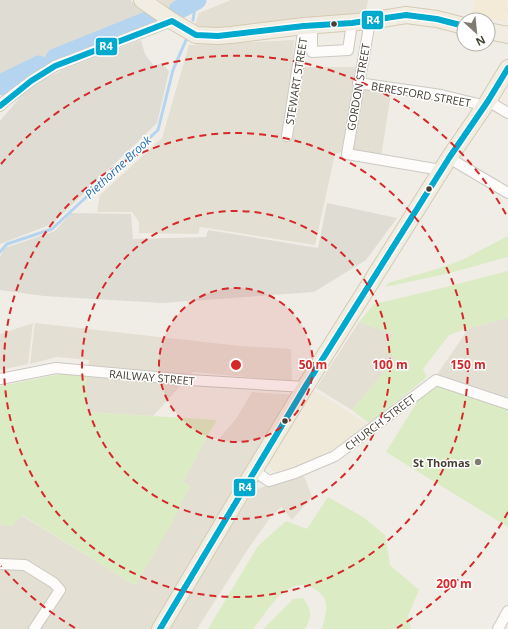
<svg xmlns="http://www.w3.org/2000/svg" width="508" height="629" viewBox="0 0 508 629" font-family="'Open Sans',sans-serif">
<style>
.residential{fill:#e4dfd3}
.commercial{fill:#f4ead8}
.industrial{fill:#dfdcd4}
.education{fill:#eee9d8}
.green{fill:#dbebc4}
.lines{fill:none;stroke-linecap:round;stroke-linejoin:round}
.stream{stroke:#b4d4f0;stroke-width:3}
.river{stroke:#b4d4f0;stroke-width:19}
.street-casing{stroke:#ccc9c2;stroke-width:12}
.primary-casing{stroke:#d3cbb3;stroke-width:18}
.street{stroke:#fdfcfb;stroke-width:10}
.primary{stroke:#f1ede2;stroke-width:16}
.bus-1-casing{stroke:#fff;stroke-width:9}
.bus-1{stroke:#00a9ce;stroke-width:6}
.ring{fill:none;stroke:#d62828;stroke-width:2;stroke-dasharray:7 5}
.bus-dot{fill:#453f33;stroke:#fff;stroke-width:1.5}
.poi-dot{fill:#817c72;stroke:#fff;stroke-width:1.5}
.labels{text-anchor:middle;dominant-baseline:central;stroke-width:3;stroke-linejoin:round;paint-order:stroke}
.street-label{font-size:11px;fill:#453f33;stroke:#fff}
.poi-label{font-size:11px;font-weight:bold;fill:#453f33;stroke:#fff;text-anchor:end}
.water-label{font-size:12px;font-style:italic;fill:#2771b6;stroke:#fff}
.centre{fill:#d62828;stroke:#fff;stroke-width:2}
.ring-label{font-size:12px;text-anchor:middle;font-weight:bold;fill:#d62828;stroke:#fff;stroke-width:3;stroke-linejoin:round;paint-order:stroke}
.line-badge{stroke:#fff;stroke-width:1.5}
.badge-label{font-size:11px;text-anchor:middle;font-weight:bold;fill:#fff}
</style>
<rect width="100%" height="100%" fill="#f0ede6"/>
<path class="residential" d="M159 0H179L172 11Z
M231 0H368L365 17 202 29 194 27 199 13Z
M294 40 292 67H356L342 152 335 154 315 245 200 227 198 234 139 233V222L132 212H97L100 195 162 138 189 45Z
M361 88 391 93 381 157 351 152Z
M508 318V400L436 376 469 328Z
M359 322 394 334 396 358 352 410 316 388Z
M33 323 28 364 0 370V334Z
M35 323 240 346 291 349 292 381 193 372 153 416 86 412 87 373 89 360 57 357 30 364Z
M252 392 296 395 156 629H0V524L12 526 21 515 135 585 190 486 183 482 207 437 217 441 236 419Z
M304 476 312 497 292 520 281 507 270 518 248 549 197 629H169L253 491 268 485Z"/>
<path class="commercial" d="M474 0H506L508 9 506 22 472 15Z"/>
<path class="industrial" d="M0 0H130L151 16 15 73 0 83Z
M141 40 145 54 154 66 161 63 169 71 157 123 52 224 0 244V121L28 88 66 68Z
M327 203 397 218 366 260 314 292 162 303 44 296 0 290V257L5 248 55 231 71 213 131 214 133 239 206 237 208 230 318 248Z"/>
<path class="education" d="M314 390 369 425 331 454 294 471 276 473 272 470 269 466 272 456Z"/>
<path class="green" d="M508 236V257L446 274 385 287 388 283 437 269 462 260Z
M508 271V318L469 328 449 335 423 369 427 377 370 424 352 410 396 358 384 351 394 334 359 322 374 304 434 290Z
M87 373V412L217 420 207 437 183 482 190 486 171 525 135 585 22 515 12 526 0 524V386L61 374Z
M438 383 508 406V527L386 452 422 394Z
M328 497 363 517 385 535 390 565 419 590 408 616 411 629H321L323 626C326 611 331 600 316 590 289 571 268 611 253 629H208L258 546 286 521 307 529Z
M303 598C312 610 312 616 305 629H263L293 599Z"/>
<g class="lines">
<path class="stream" d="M193 20 196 0
M0 252 7 244 52 229 158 130 173 70 186 40"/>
<path class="river" d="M178 10 197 0
M55 58 152 19
M0 86 4 82 39 65"/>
<g class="street-casing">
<path id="street" d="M370 21 347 154 441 170
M313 26 312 34V52L348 50 352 23
M358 83 441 95 474 103 484 107
M488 101 508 113
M0 106 5 101 31 81 55 66 172 21
M287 136 304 26
M449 158 508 193
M0 379 56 368 189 380 305 387
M254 471 269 481 295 473 335 456 436 380 508 404
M0 564 25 565 54 583 60 590 34 629
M498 629 508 611"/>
</g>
<g class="primary-casing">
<path id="primary" d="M142 0 172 21 196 35 218 36 231 35 304 26 370 21 406 15 437 19 464 26
M488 31 508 35
M160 629 254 471 305 387 449 158 488 101 508 68"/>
</g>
<use href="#street" class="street"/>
<use href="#primary" class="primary"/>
<g class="bus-1-casing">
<path id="bus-1" d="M0 106 31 81 55 66 172 21 196 35 218 36 304 26 352 23 406 15 437 19 464 26
M160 629 305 387 449 158 488 101 508 68"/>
</g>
<use href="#bus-1" class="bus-1"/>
</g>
<circle cx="236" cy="365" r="77" fill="#d62828" fill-opacity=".12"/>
<g class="ring">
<circle cx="236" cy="365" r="77"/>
<circle cx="236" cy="365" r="154"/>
<circle cx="236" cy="365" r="232"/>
<path d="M508 512A309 309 0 0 1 397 628M75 628A309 309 0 0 1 1 566M1 164A309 309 0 0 1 508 218"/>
</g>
<g class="bus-dot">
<circle cx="334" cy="24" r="3.5"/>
<circle cx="429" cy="189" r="3.5"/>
<circle cx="285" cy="421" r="3.5"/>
</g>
<circle class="poi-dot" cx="478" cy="462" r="4"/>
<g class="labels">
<g class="street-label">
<text transform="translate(296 81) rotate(-81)">STEWART STREET</text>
<text transform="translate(358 87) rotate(-80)">GORDON STREET</text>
<text transform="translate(421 94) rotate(10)">BERESFORD STREET</text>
<text transform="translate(152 377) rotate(5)">RAILWAY STREET</text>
<text transform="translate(380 422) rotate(-37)">CHURCH STREET</text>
</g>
<g class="poi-label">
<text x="470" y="462">St Thomas</text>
</g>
<g class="water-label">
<text transform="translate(118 167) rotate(-43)">Piethorne Brook</text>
</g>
</g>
<circle cx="236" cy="365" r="6" class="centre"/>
<g class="ring-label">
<text x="313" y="369">50 m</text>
<text x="390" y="369">100 m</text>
<text x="468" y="369">150 m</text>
<text x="454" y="588">200 m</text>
</g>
<g class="line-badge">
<rect x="361" y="10" width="23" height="20" rx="4" fill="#00a9ce"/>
<rect x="95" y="37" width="23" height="19" rx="4" fill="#00a9ce"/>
<rect x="233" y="478" width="23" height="19" rx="4" fill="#00a9ce"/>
</g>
<g class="badge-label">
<text x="373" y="24">R4</text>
<text x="106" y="50">R4</text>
<text x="245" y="491">R4</text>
</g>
<g transform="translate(476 32) rotate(153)"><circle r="19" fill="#ffffff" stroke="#b5b2ad"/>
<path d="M0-3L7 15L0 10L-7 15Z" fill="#817c72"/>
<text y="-6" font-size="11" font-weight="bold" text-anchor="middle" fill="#453f33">N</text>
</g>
</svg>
